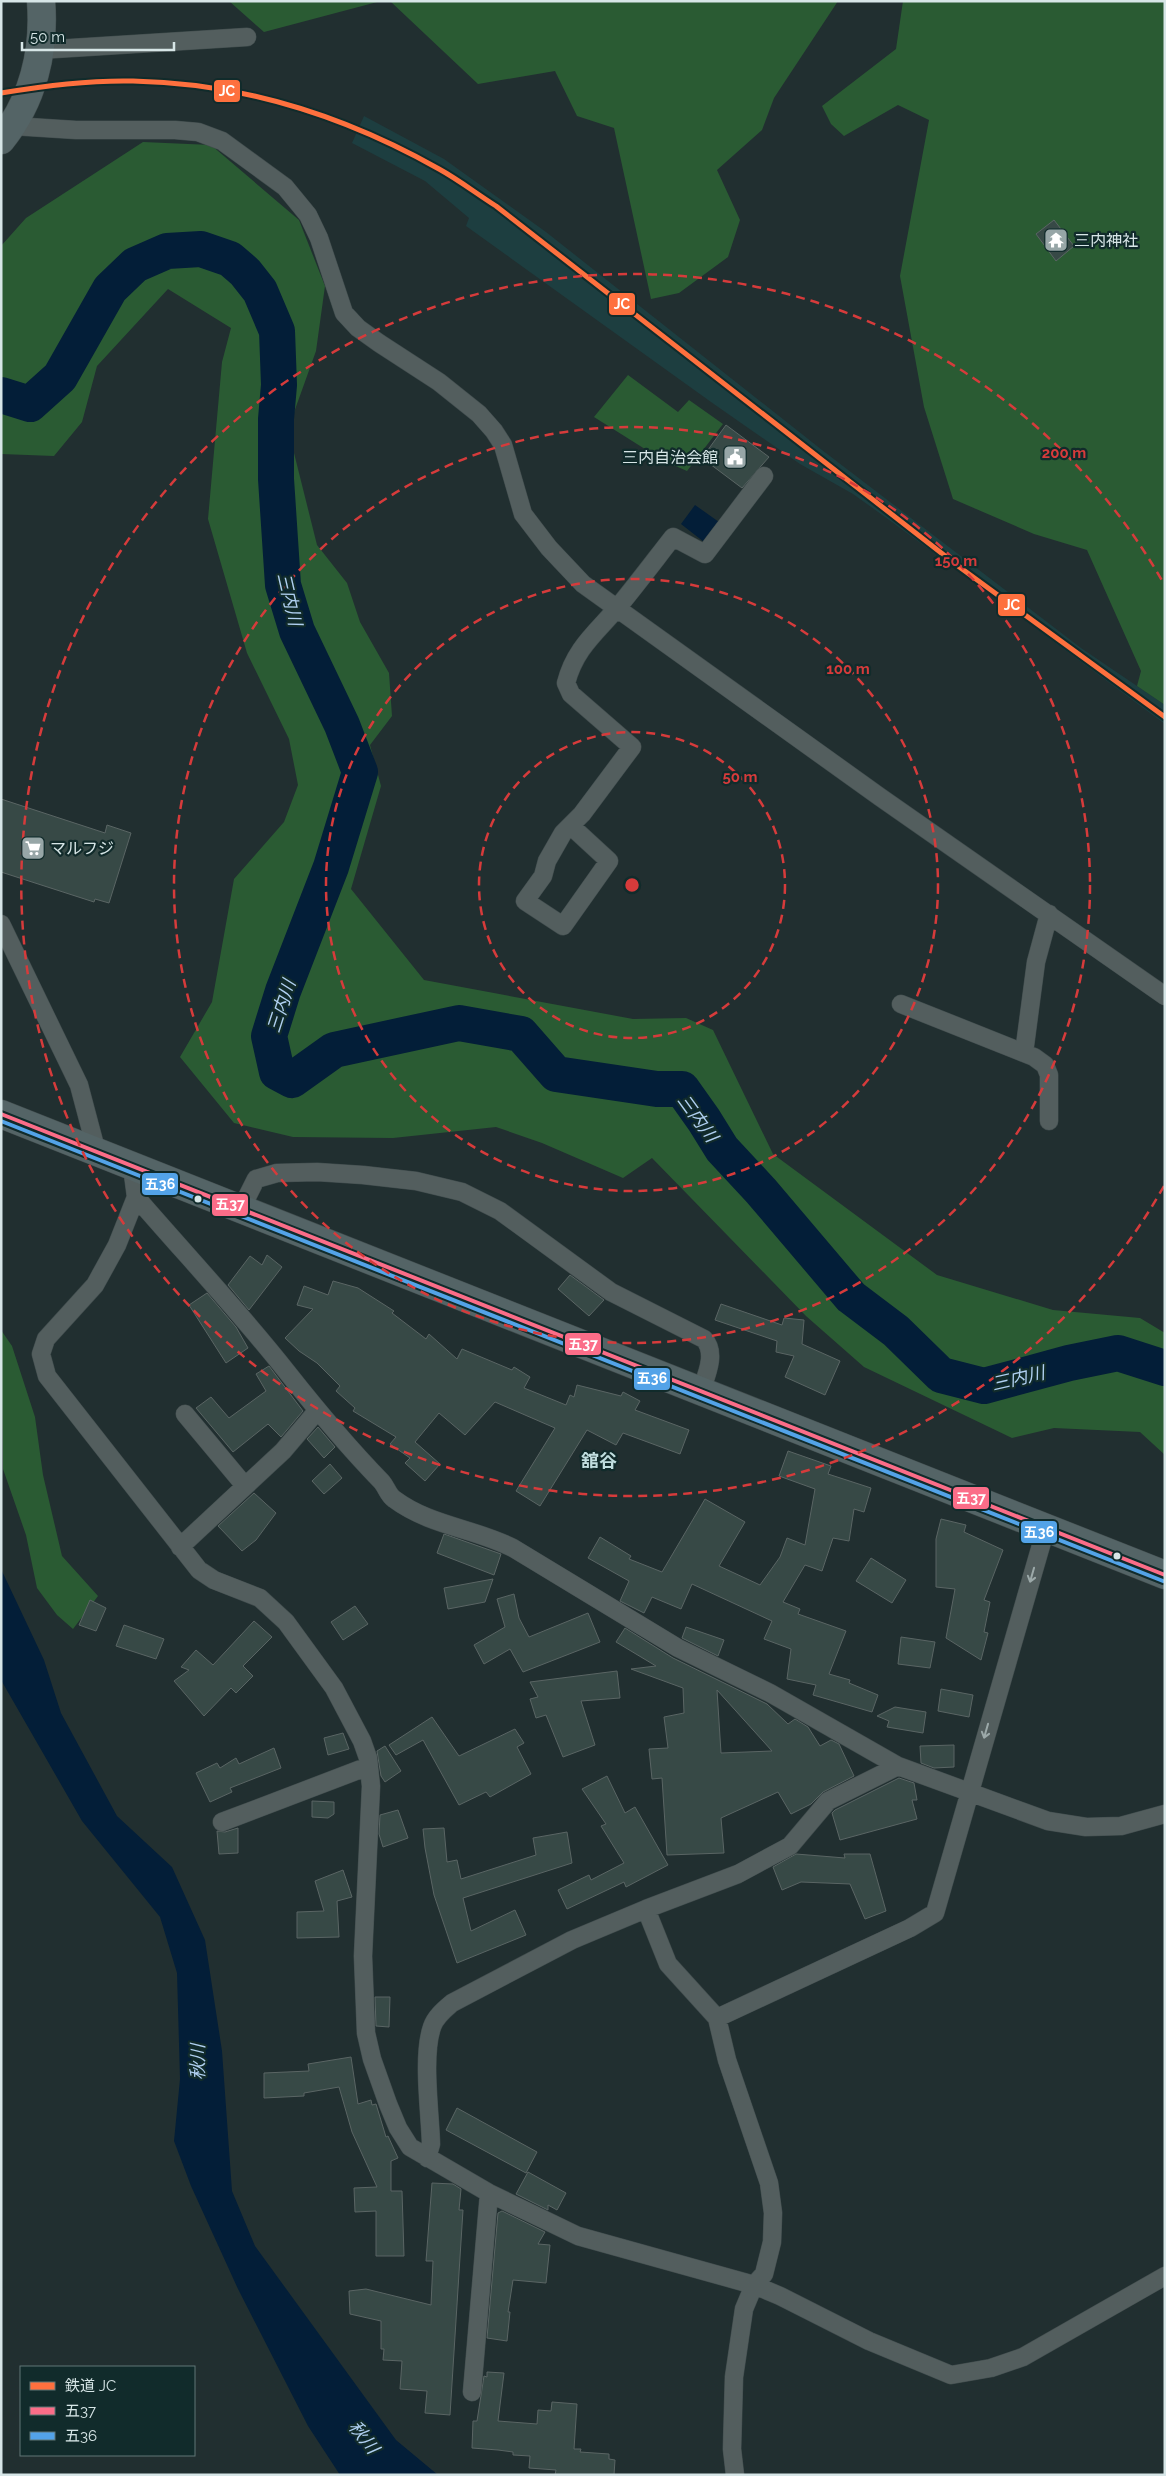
<svg xmlns="http://www.w3.org/2000/svg" width="1166" height="2476" viewBox="0 0 1166 2476" font-family="Raleway,'Noto Sans JP',sans-serif">
<style>
.built{fill:#1d3e40}
.green{fill:#2a5b33}
.water{fill:#031e38}
.lines{fill:none;stroke-linecap:round;stroke-linejoin:round}
.river{stroke:#031e38;stroke-width:36}
.building{fill:#374946;stroke:#5a6564;fill-rule:evenodd}
.minor-casing{stroke:#404c4d;stroke-width:19}
.primary-casing{stroke:#404c4d;stroke-width:29}
.minor{stroke:#535e5e;stroke-width:18}
.primary{stroke:#546466;stroke-width:28}
.bus-1-casing{stroke:#112b2b;stroke-width:8}
.bus-2-casing{stroke:#112b2b;stroke-width:8}
.bus-1{stroke:#fb6d88;stroke-width:4}
.bus-2{stroke:#53a3e8;stroke-width:4}
.rail-1-casing{stroke:#112b2b;stroke-width:9}
.rail-1{stroke:#fe703e;stroke-width:5}
.oneway{stroke:#9ca9a9}
.ring{fill:none;stroke:#d63b3b;stroke-width:2.5;stroke-dasharray:9 6}
.bus-dot{fill:#d7e6e7;stroke:#112b2b;stroke-width:2}
.labels{text-anchor:middle;dominant-baseline:central;stroke-width:4.5;stroke-linejoin:round;paint-order:stroke}
.poi-label{font-size:16px;fill:#d7e6e7;stroke:#112b2b;text-anchor:start}
.water-label{font-size:18px;font-style:italic;fill:#b0d0f1;stroke:#112b2b}
.neighbourhood-label{font-size:18px;font-weight:bold;fill:#c0dedf;stroke:#112b2b}
.centre{fill:#d63b3b;stroke:#112b2b;stroke-width:2.5}
.ring-label{font-size:15px;text-anchor:middle;font-weight:bold;fill:#d63b3b;stroke:#112b2b;stroke-width:4.5;stroke-linejoin:round;paint-order:stroke}
.line-badge{stroke:#112b2b;stroke-width:2}
.badge-label{font-size:14px;text-anchor:middle;font-weight:bold;fill:#fff}
</style>
<rect width="100%" height="100%" fill="#212f30"/>
<path class="built" d="M364 116 444 159 546 232 822 450 1081 648 1165 705V724L892 522 853 494 800 464 711 402 466 226 469 218 425 181 352 143Z"/>
<path class="green" d="M229 1H381L264 32Z
M390 1H838L774 98 762 130 717 170 740 220 728 257 679 293 651 299 614 128 577 116 555 71 478 84Z
M903 1H1165V705L1137 686 1141 671 1087 550 1034 534 953 499 924 407 900 276 929 120 898 105 844 136 831 124 822 106 896 49Z
M143 142 211 145 299 220 325 286 316 351 288 429 317 545 347 583 360 622 389 673 392 716 370 745 381 786 351 889 424 980 633 1019 686 1018 713 1030 773 1154 937 1275 1053 1310 1140 1318 1165 1333V1455L1140 1432 1054 1428 1012 1438 864 1367 806 1316 652 1158 623 1178 542 1143 496 1127 393 1138 293 1137 234 1123 180 1057 212 1002 234 879 284 822 298 785 289 739 247 653 208 519 222 362 231 328 168 289 97 366 82 422 54 456 1 454V246L26 218Z
M628 375 678 412 689 400 723 424 687 471 664 461 594 417Z
M1 1330 12 1346 35 1417 43 1475 62 1556 98 1596 73 1629 57 1615 37 1588 26 1535 3 1469Z"/>
<path class="water" d="M695 505 719 522 704 542 681 524Z
M1 1569 44 1660 61 1713 117 1816 172 1867 205 1940 222 2051 232 2191 255 2246 396 2440 438 2475H340L308 2426 238 2289 191 2186 174 2141 180 2079 177 1973 160 1917 82 1821 1 1680Z"/>
<g class="lines">
<path class="river" d="M1 395 30 404 60 377 110 289 135 265 167 251 201 249 230 259 245 272 260 291 277 331 279 385 276 419V479L283 585 297 631 342 725 360 772 331 867 283 991 269 1036 277 1072 292 1080 334 1050 459 1023 521 1034 556 1074 657 1089H682L704 1120 722 1149 761 1191 851 1297 896 1331 941 1375 984 1386 1069 1363 1118 1353 1165 1368"/>
</g>
<path class="building" d="M1054 220 1074 246 1056 261 1036 234Z
M726 425 769 457 742 488 702 458Z
M1 799 105 833 107 825 131 833 109 903 95 899 94 902 1 872Z
M267 1255 282 1267 249 1310 228 1285 250 1256 262 1265Z
M570 1275 604 1300 589 1316 558 1289Z
M333 1281 358 1288 394 1311 392 1313 426 1339 429 1334 457 1359 462 1349 512 1370 514 1367 530 1377 524 1388 566 1405 570 1395 574 1397 577 1385 621 1396 623 1392 640 1401 635 1410 689 1430 680 1454 623 1433 616 1445 587 1430 540 1506 516 1491 555 1428 495 1402 465 1435 439 1413 415 1442 440 1464 425 1481 405 1463 410 1458 390 1444 396 1437 353 1411 355 1408 336 1391 340 1386 317 1363 299 1351 285 1338 313 1309 297 1305 304 1286 328 1295Z
M207 1293 236 1327 248 1348 226 1363 189 1305Z
M721 1304 782 1325 784 1318 804 1320 802 1344 840 1361 825 1395 785 1377 794 1356 776 1352 777 1341 715 1320Z
M269 1366 303 1411 281 1437 268 1424 233 1452 196 1408 211 1397 229 1418 266 1391 256 1374Z
M318 1427 335 1447 324 1458 307 1439Z
M788 1451 831 1466 828 1474 871 1488 864 1512 854 1509 849 1541 833 1538 822 1571 805 1565 783 1602 800 1609 798 1614 846 1631 829 1674 850 1680 849 1683 878 1695 872 1712 813 1695 816 1685 787 1679 791 1649 764 1639 772 1621 692 1584 681 1609 652 1597 644 1613 620 1601 629 1581 588 1558 600 1537 631 1556 629 1559 662 1572 705 1499 745 1522 719 1566 760 1585 780 1557 787 1538 805 1545 815 1489 779 1476Z
M330 1464 342 1478 324 1494 312 1481Z
M254 1493 276 1513 256 1540 242 1551 218 1526Z
M941 1519 966 1525 964 1532 1003 1550 984 1600 990 1602 984 1632 988 1633 981 1660 946 1638 955 1589 936 1587V1539Z
M444 1534 501 1554 494 1575 437 1553Z
M871 1558 906 1580 892 1603 856 1581Z
M493 1579 485 1602 448 1609 444 1588Z
M514 1594 519 1618 529 1637 588 1613 600 1642 523 1672 510 1649 484 1664 474 1645 505 1627 497 1599Z
M90 1600 106 1608 96 1631 79 1625Z
M355 1606 368 1624 343 1640 331 1622Z
M254 1621 272 1637 243 1666 253 1676 236 1693 231 1688 204 1716 174 1681 189 1670 181 1667 196 1650 213 1665Z
M124 1625 164 1639 156 1659 116 1646Z
M686 1627 724 1640 718 1656 682 1638Z
M625 1628 673 1658 767 1704 788 1724 795 1719 808 1727 820 1746 831 1740 839 1744 854 1776 823 1792 811 1804 791 1814 778 1792 721 1818 724 1853 667 1855 662 1778 652 1779 649 1749 668 1748 664 1717 684 1713 683 1688 631 1669 656 1666 616 1642ZM717 1690 772 1751 721 1753Z
M901 1637 935 1642 930 1668 898 1664Z
M617 1671 620 1698 581 1701 595 1745 563 1757 546 1715 536 1718 530 1699 538 1697 530 1682Z
M941 1689 973 1695 969 1717 938 1711Z
M895 1707 926 1712 923 1733 887 1727 889 1721 877 1716Z
M432 1717 459 1756 515 1729 524 1743 517 1747 531 1774 490 1797 486 1792 459 1805 423 1740 396 1755 389 1745Z
M343 1733 349 1749 328 1755 324 1738Z
M954 1745V1767L934 1768 921 1763 920 1746Z
M385 1746 401 1771 385 1782 381 1776 377 1751Z
M274 1748 281 1768 230 1788 232 1792 210 1802 196 1773 217 1763 220 1768 236 1758 239 1764Z
M607 1776 625 1813 635 1807 668 1865 626 1887 624 1882 567 1909 558 1890 589 1875 591 1880 624 1863 601 1826 606 1824 582 1789Z
M899 1778 914 1783 917 1800H912L917 1819 840 1840 832 1813 835 1810Z
M312 1801 334 1802V1814L328 1818 312 1817Z
M398 1810 408 1838 383 1847 379 1834 380 1815Z
M238 1828V1853L219 1854 217 1831 225 1832Z
M444 1828 447 1862 457 1860 461 1879 536 1855 533 1838 567 1832 572 1863 463 1898 471 1931 515 1910 526 1935 457 1963 434 1895 425 1848 423 1829Z
M796 1854 845 1858 844 1854H870L886 1911 865 1919 850 1884 801 1882 782 1890 773 1867Z
M343 1870 352 1897 337 1901 339 1937 297 1938V1912L324 1911 315 1881Z
M375 1997H390L389 2027 376 2026Z
M351 2057 358 2104 371 2100 372 2105 376 2104 386 2137 388 2136 398 2158 391 2161V2191H402L404 2256H376V2211L355 2212 354 2188 377 2187 352 2132 339 2087 304 2093V2096L264 2098V2073L309 2071 308 2064Z
M457 2108 537 2152 526 2173 446 2130Z
M528 2172 566 2193 557 2210 548 2205V2210L516 2194Z
M432 2183 453 2184 461 2189 459 2210H463L450 2415 425 2413 427 2391 400 2389 402 2361 383 2360 384 2349H381V2321L350 2314 349 2291 366 2289 431 2305 433 2261H426Z
M502 2211 545 2232 538 2244 550 2245 546 2283 513 2280 508 2312H510L507 2341 487 2338 498 2213Z
M487 2372 504 2373 498 2421 537 2424 538 2410 551 2411 552 2402 577 2404 574 2449H581L580 2452 609 2454V2459L615 2460 614 2475H555L556 2470 529 2468 530 2456 513 2455V2452L498 2450 472 2448 473 2421H477L484 2376 487 2377Z"/>
<g class="lines">
<g class="minor-casing">
<path id="minor" d="M39 50 247 37
M13 126 76 130H175L198 132 222 141 285 187 308 215 319 238 344 313 358 328 379 343 439 382 479 414 494 431 503 445 523 514 549 548 583 584 880 797 1165 996
M571 826 609 861 563 926 525 901 543 876 547 861 563 833 582 814 632 747 571 694 566 683C575 648 596 633 618 607 637 584 655 560 673 537L705 554 764 476
M1 924 79 1085 97 1153
M901 1004 1034 1057 1045 1065 1049 1075V1121
M1024 1053 1036 962 1049 914
M132 1167 136 1197 117 1245 95 1285 46 1339 41 1354 47 1376 199 1570 214 1580 260 1598 286 1622 334 1688 362 1741 368 1758 371 1786 363 1956 366 2033 372 2059 388 2104 398 2128 410 2147 489 2193 578 2236 754 2285 780 2296 869 2341 951 2375 991 2368 1023 2357 1165 2276
M136 1197C186 1255 239 1311 287 1372 317 1410 347 1446 381 1481 386 1486 388 1495 394 1499 430 1526 474 1528 513 1548L678 1648 770 1693 898 1766 1048 1821 1086 1827 1121 1826 1165 1814
M241 1209 256 1179 277 1173 317 1172 363 1175 416 1181 462 1192 500 1211 611 1292 704 1339C717 1353 706 1376 701 1391
M185 1414 245 1486
M180 1547 283 1451 317 1411
M222 1822 369 1766
M646 1909 738 1874 790 1846 828 1801 898 1766
M717 2018 910 1928 935 1913 1046 1528
M427 2158 431 2144C430 2111 422 2056 432 2027 435 2017 445 2009 452 2003L572 1940 646 1909 668 1964 717 2018 727 2060 769 2183 773 2213 772 2242 764 2274 754 2285 744 2309 734 2377 732 2449 735 2475
M472 2392 489 2193"/>
</g>
<g class="primary-casing">
<path id="primary" d="M1 140C33 101 45 51 41 1
M1 1114 1165 1575"/>
</g>
<use href="#minor" class="minor"/>
<use href="#primary" class="primary"/>
<g class="bus-1-casing">
<path id="bus-1" d="M1 1114 1165 1575"/>
</g>
<g class="bus-2-casing">
<path id="bus-2" d="M1 1121 1163 1581"/>
</g>
<use href="#bus-1" class="bus-1"/>
<use href="#bus-2" class="bus-2"/>
<g class="rail-1-casing">
<path id="rail-1" d="M1 93C45 86 89 80 133 81 242 83 345 116 439 169 459 180 477 194 496 206L958 566 1165 717"/>
</g>
<use href="#rail-1" class="rail-1"/>
</g>
<defs><path id="oneway-shaft" d="M-6 0H5M1.5-3L5.5 0L1.5 3" fill="none" stroke-width="1.6" stroke-linecap="round" stroke-linejoin="round" transform="scale(1.25)"/></defs>
<g class="oneway">
<use href="#oneway-shaft" transform="translate(1032 1575) rotate(106)"/>
<use href="#oneway-shaft" transform="translate(986 1731) rotate(106)"/>
</g>
<g class="ring">
<circle cx="632" cy="885" r="153"/>
<circle cx="632" cy="885" r="306"/>
<circle cx="632" cy="885" r="458"/>
<path d="M1164 1186A611 611 0 1 1 1164 584"/>
</g>
<defs>
<g id="temple-square" transform="scale(1.25)"><rect x="-9" y="-9" width="18" height="18" rx="4" fill="#97a6a7" stroke="#112b2b"/><path d="M0-6L5-2H3V0L6.5 2.5H4V6H1.5V3h-3V6H-4V2.5H-6.5L-3 0V-2H-5Z" fill="#fff"/></g>
<g id="civic-square" transform="scale(1.25)"><rect x="-9" y="-9" width="18" height="18" rx="4" fill="#97a6a7" stroke="#112b2b"/><path d="M-.6-6.5H3V-4.5H.6V-3L4-1V1h2V6H-6V1h2V-1L-.6-3ZM-1.2 2.5V6h2.4V2.5Z" fill="#fff"/></g>
<g id="supermarket-square" transform="scale(1.25)"><rect x="-9" y="-9" width="18" height="18" rx="4" fill="#97a6a7" stroke="#112b2b"/><path d="M-6-5.5h2.5l.6 2H6L4.5 2H-2.5L-4.4-4H-6ZM-1.5 3.2a1.3 1.3 0 1 0 .1 0ZM3 3.2a1.3 1.3 0 1 0 .1 0Z" fill="#fff"/></g>
</defs>
<g fill-rule="evenodd">
<use href="#temple-square" x="1056" y="240"/>
<use href="#civic-square" x="735" y="457"/>
<use href="#supermarket-square" x="33" y="848"/>
</g>
<g class="bus-dot">
<circle cx="198" cy="1199" r="4.5"/>
<circle cx="1117" cy="1556" r="4.5"/>
</g>
<g class="labels">
<g class="poi-label">
<text x="1074" y="240">三内神社</text>
<text x="718" y="457" text-anchor="end">三内自治会館</text>
<text x="50" y="848">マルフジ</text>
</g>
<g class="water-label">
<text transform="translate(290 599) rotate(77)">三内川</text>
<text transform="translate(281 1006) rotate(-72)">三内川</text>
<text transform="translate(698 1118) rotate(54)">三内川</text>
<text transform="translate(1018 1378) rotate(-13)">三内川</text>
<text transform="translate(197 2062) rotate(-90)">秋川</text>
<text transform="translate(364 2437) rotate(52)">秋川</text>
</g>
<g class="neighbourhood-label">
<text x="599" y="1460">舘谷</text>
</g>
</g>
<circle cx="632" cy="885" r="8" class="centre"/>
<g class="ring-label">
<text x="1064" y="458">200 m</text>
<text x="956" y="566">150 m</text>
<text x="848" y="674">100 m</text>
<text x="740" y="782">50 m</text>
</g>
<g class="line-badge">
<rect x="213" y="79" width="28" height="24" rx="5" fill="#fe703e"/>
<rect x="608" y="292" width="28" height="24" rx="5" fill="#fe703e"/>
<rect x="997" y="593" width="29" height="24" rx="5" fill="#fe703e"/>
<rect x="141" y="1172" width="38" height="24" rx="5" fill="#53a3e8"/>
<rect x="211" y="1193" width="38" height="24" rx="5" fill="#fb6d88"/>
<rect x="564" y="1332" width="38" height="24" rx="5" fill="#fb6d88"/>
<rect x="633" y="1367" width="38" height="24" rx="5" fill="#53a3e8"/>
<rect x="952" y="1486" width="38" height="24" rx="5" fill="#fb6d88"/>
<rect x="1020" y="1520" width="38" height="24" rx="5" fill="#53a3e8"/>
</g>
<g class="badge-label">
<text x="227" y="96">JC</text>
<text x="622" y="309">JC</text>
<text x="1012" y="610">JC</text>
<text x="160" y="1189">五36</text>
<text x="230" y="1209">五37</text>
<text x="583" y="1349">五37</text>
<text x="652" y="1383">五36</text>
<text x="971" y="1503">五37</text>
<text x="1039" y="1537">五36</text>
</g>
<rect width="1166" height="2476" fill="none" stroke="#d7e6e7" stroke-width="5"/>
<rect x="20" y="2366" width="175" height="90" fill="#112b2b" stroke="#607676"/>
<rect x="30" y="2382" width="25" height="8" fill="#fe703e" stroke="#607676"/>
<text x="65" y="2391" font-size="15" fill="#d7e6e7">鉄道 JC</text>
<rect x="30" y="2407" width="25" height="8" fill="#fb6d88" stroke="#607676"/>
<text x="65" y="2416" font-size="15" fill="#d7e6e7">五37</text>
<rect x="30" y="2432" width="25" height="8" fill="#53a3e8" stroke="#607676"/>
<text x="65" y="2441" font-size="15" fill="#d7e6e7">五36</text>
<path d="M22 42v8h152v-8" fill="none" stroke="#d7e6e7" stroke-width="2.5"/>
<text x="30" y="42" font-size="15" fill="#d7e6e7" stroke="#112b2b" stroke-width="4" paint-order="stroke">50 m</text>
</svg>
